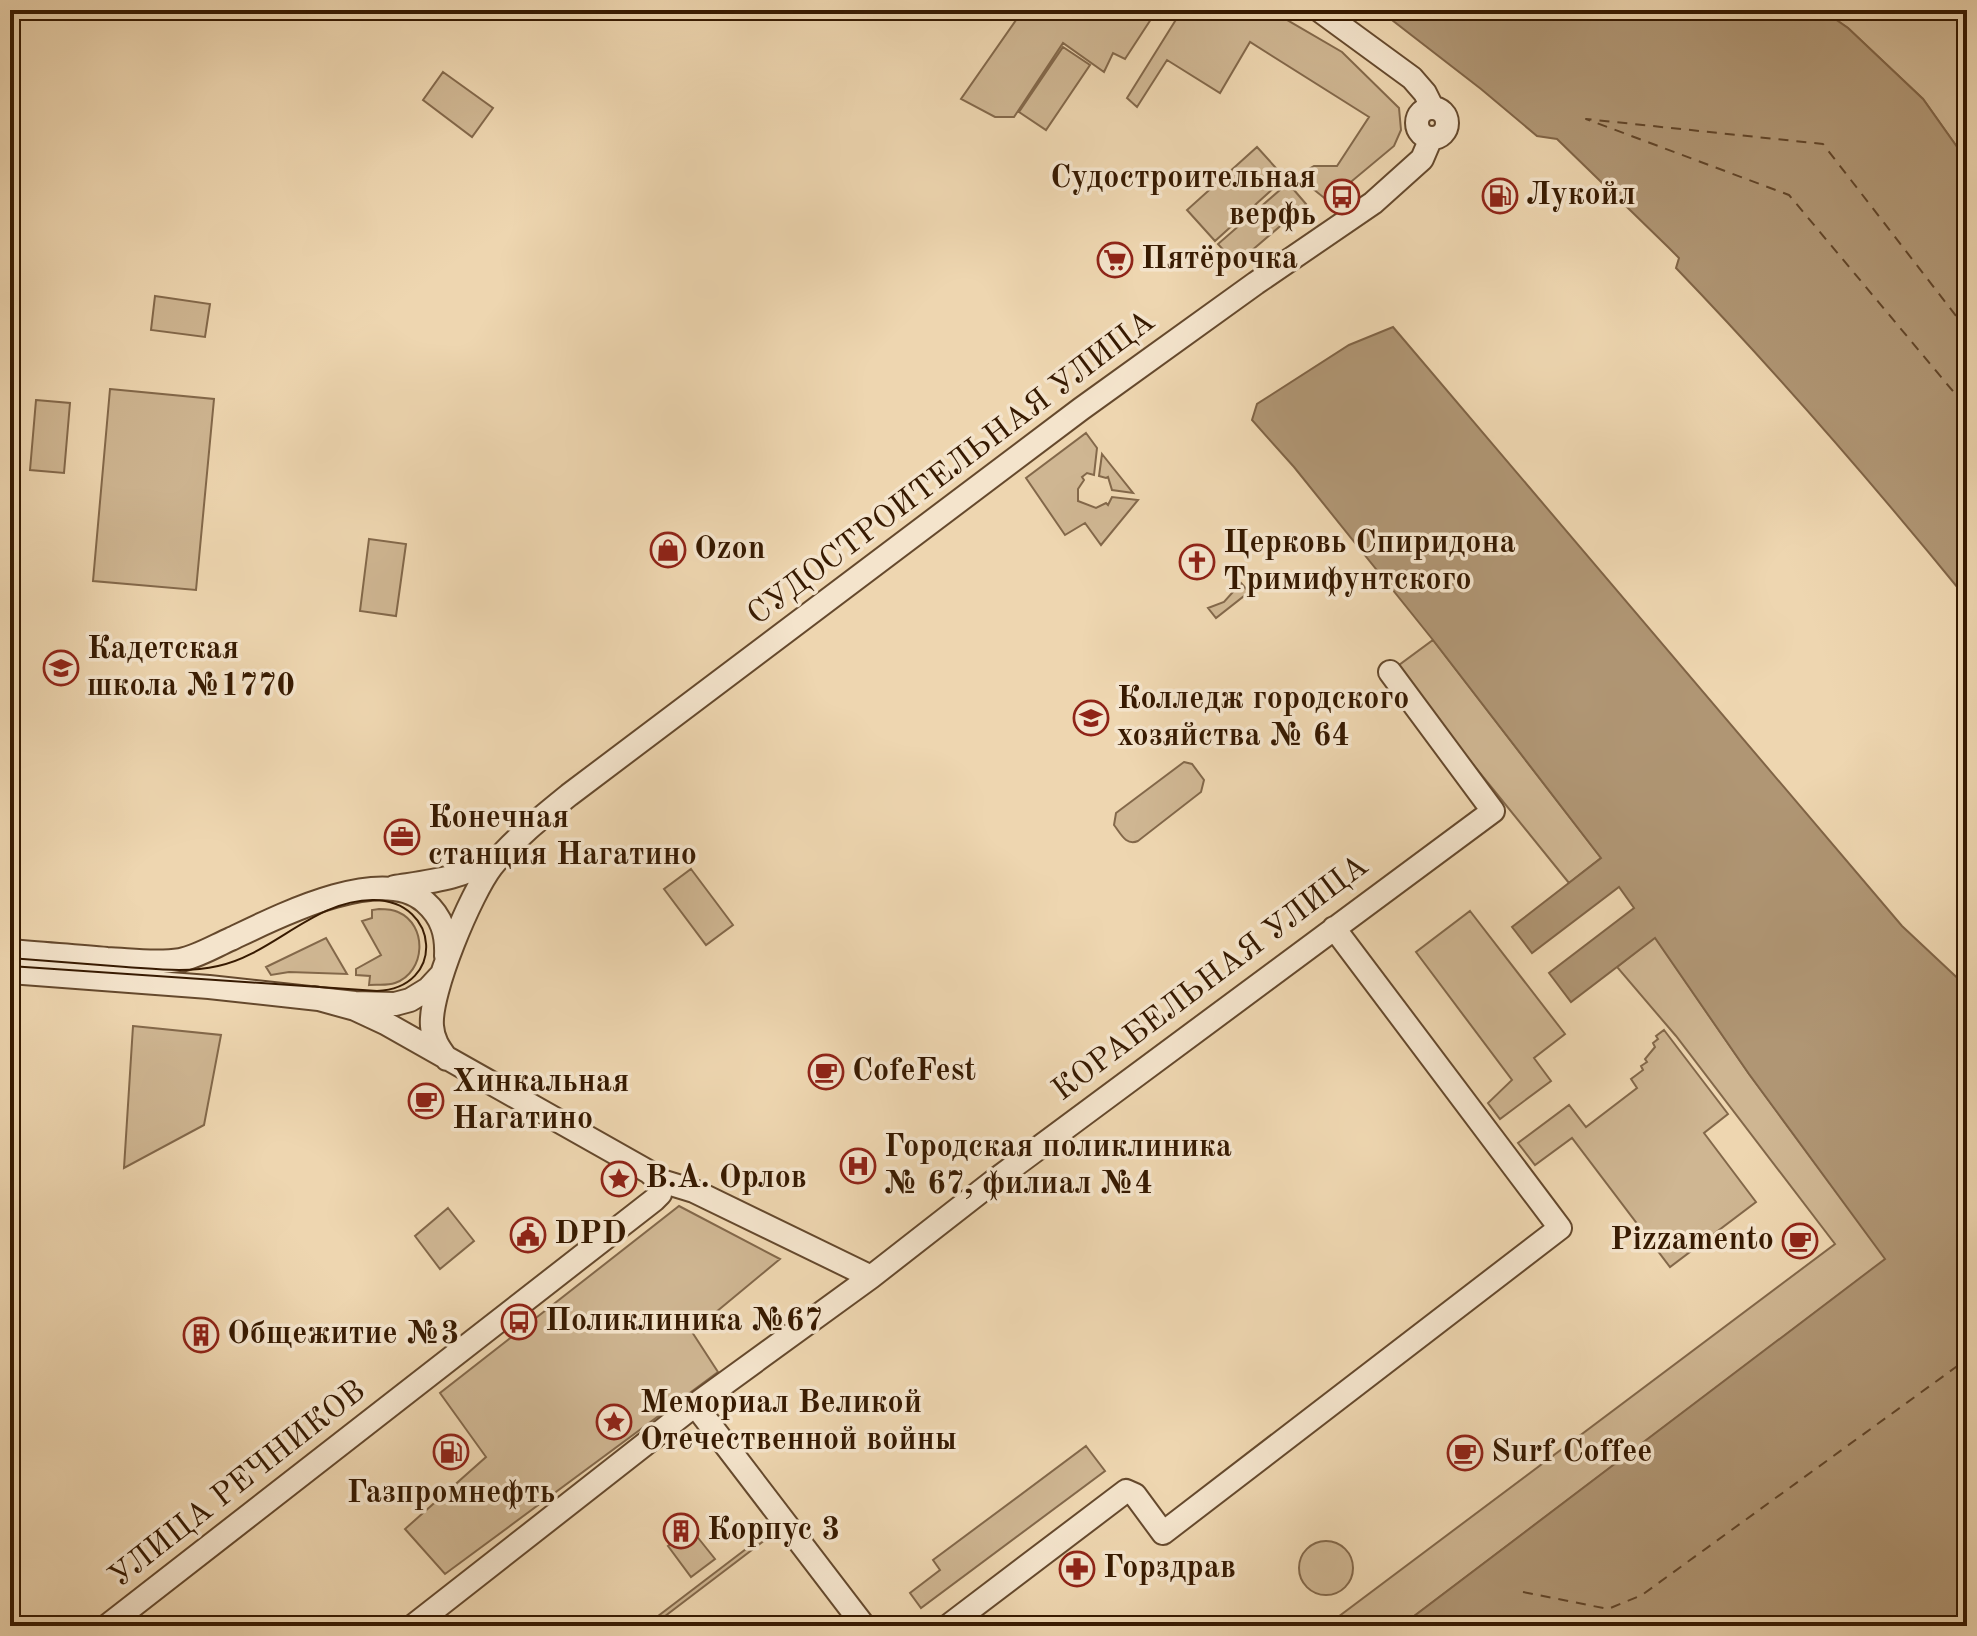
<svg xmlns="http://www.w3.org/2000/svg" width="1977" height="1636" viewBox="0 0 1977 1636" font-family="'Old Standard TT',serif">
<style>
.green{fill:#cfb692;stroke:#83684a;stroke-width:2}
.water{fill:#b09674;stroke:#806446;stroke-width:2}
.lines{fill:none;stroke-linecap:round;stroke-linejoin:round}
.ferry{stroke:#614529;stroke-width:2;stroke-dasharray:10 8;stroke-linecap:butt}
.minor-casing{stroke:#65492d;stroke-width:26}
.minor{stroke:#f4e4cc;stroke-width:22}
.tram{stroke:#371a01;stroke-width:2}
.labels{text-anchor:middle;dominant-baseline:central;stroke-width:7;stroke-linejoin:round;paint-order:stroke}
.poi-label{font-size:32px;font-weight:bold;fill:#371a01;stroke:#f4e4cc;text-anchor:start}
.street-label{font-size:32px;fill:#371a01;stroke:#f4e4cc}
</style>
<rect width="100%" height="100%" fill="#eed6b0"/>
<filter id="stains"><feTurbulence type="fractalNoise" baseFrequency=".0025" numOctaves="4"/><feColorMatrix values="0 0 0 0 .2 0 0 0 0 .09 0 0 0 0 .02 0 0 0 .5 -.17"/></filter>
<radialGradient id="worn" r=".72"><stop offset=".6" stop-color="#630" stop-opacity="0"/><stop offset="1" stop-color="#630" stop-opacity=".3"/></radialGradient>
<path class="green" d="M1023 10H1157L1125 59 1113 53 1104 72 1063 43 1014 117H995L961 99Z
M1182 10H1270L1342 52 1399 108 1401 130 1394 146 1328 201 1297 176 1314 166H1337L1369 117 1250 42 1220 93 1167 60 1137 107 1127 98Z
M1822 10H1967V161L1923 99 1848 28Z
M1063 47 1090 65 1046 130 1019 112Z
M443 72 493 108 472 137 423 100Z
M1257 147 1285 178 1215 241 1187 210Z
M1288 183 1306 204 1236 264 1218 244Z
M155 296 210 304 205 337 151 330Z
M110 389 214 399 196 590 93 581Z
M36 400 70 403 64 473 30 470Z
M1086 433 1097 448 1094 475 1087 473 1082 477 1084 480 1078 489V501L1096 508 1106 503 1108 505 1112 497 1138 500 1101 545 1085 523 1065 535 1026 478Z
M1102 454 1133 493 1112 490 1108 477 1106 478 1099 476Z
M369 539 406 544 396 616 360 611Z
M1241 583 1249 592 1216 618 1208 608 1224 602Z
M1433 640 1601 858 1569 883 1395 668Z
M1184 762 1192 764 1204 780 1201 792 1138 841C1126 846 1121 834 1114 825L1116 813Z
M691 869 733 925 706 945 664 889Z
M379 909C385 909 392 909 398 912 428 925 426 972 395 983 387 986 377 984 369 985L370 976 356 975V969L381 955 362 921 372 918V910Z
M1470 911 1565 1034 1534 1058 1551 1081 1500 1119 1488 1103 1512 1080 1416 952Z
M1655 937 1749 1074 1886 1259 1401 1626H1326L1835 1244 1676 1036 1617 967Z
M326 938 347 974 289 972 271 975 266 967Z
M133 1026 221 1035 204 1125 124 1168Z
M1664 1030 1728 1114 1704 1133 1756 1202 1670 1267 1572 1138 1535 1165 1518 1143 1569 1105 1586 1127 1637 1088 1631 1079 1643 1070 1641 1066 1647 1062 1645 1059 1655 1047 1653 1043 1658 1039 1656 1036Z
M679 1206 780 1259 692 1332 718 1372 445 1574 405 1529 486 1457 440 1393Z
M448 1208 474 1241 440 1269 415 1236Z
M1086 1446 1105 1471 921 1608 910 1593 940 1570 933 1560Z
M691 1529 715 1559 691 1577 668 1546Z
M771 1530 773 1534 652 1626H645Z
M1299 1568a27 27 0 1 1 54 0a27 27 0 1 1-54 0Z"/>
<path class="water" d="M1379 10H1822L1848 28 1923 99 1967 161V599C1874 485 1778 374 1676 268L1679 258 1668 247 1557 139 1537 136 1481 89Z
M1393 327 1902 926 1967 987V1626H1401L1885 1259 1749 1074 1655 938 1571 1002 1549 973 1634 908 1619 887 1532 953 1512 927 1601 858 1433 640 1294 467 1252 420 1257 404 1349 345Z"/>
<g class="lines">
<path class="ferry" d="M1967 330 1823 144 1586 119 1789 195 1967 408
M1523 1592 1608 1609 1642 1595 1967 1359"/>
<g class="minor-casing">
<path id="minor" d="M1319 10 1412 78 1425 93 1432 107
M1417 123a15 15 0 1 1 30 0a15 15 0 1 1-30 0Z
M394 887C433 881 461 879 494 858
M10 951C42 954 75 956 107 959 131 960 156 964 180 960 197 957 215 946 231 939 275 918 381 863 425 902 442 917 447 934 446 956
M10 972 209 987 355 1003 395 1004 410 1000 428 989 441 975
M315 998 355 1009 385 1023 649 1172 658 1180 694 1191 871 1277
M447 1059C439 1048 433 1040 432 1026 429 993 471 893 492 866 514 839 542 817 569 795L1081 409 1256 283 1373 203 1422 159 1431 138
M695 1405 864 1626
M107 1626 654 1200 660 1194 658 1180
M413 1626 695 1405 871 1277 994 1181 1493 811 1390 672
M948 1626 1126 1491 1135 1495 1163 1533 1560 1228 1334 928"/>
</g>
<use href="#minor" class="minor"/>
<path class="tram" d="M10 958C49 961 87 964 126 967 157 969 187 973 218 966 272 955 315 899 374 900 440 901 446 988 377 991L10 966"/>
</g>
<defs>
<g id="fuel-ring" transform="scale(1.8)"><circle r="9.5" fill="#f4e4cc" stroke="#8f2418" stroke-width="1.5"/><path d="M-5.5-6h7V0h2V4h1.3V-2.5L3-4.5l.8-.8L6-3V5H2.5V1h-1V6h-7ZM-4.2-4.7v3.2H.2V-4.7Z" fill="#8f2418"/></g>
<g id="bus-ring" transform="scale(1.8)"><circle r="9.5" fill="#f4e4cc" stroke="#8f2418" stroke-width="1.5"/><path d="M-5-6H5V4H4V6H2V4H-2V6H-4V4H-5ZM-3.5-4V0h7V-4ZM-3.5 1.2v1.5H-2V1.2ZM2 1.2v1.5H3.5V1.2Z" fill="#8f2418"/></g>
<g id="supermarket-ring" transform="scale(1.8)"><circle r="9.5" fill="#f4e4cc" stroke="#8f2418" stroke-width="1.5"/><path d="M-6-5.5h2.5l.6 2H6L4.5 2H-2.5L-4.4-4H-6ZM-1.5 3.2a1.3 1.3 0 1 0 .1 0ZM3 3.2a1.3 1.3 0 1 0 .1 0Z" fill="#8f2418"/></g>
<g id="shop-ring" transform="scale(1.8)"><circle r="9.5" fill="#f4e4cc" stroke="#8f2418" stroke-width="1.5"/><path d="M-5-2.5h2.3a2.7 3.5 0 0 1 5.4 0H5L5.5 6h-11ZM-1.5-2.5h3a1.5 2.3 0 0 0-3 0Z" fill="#8f2418"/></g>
<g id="church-ring" transform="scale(1.8)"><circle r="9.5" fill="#f4e4cc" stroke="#8f2418" stroke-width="1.5"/><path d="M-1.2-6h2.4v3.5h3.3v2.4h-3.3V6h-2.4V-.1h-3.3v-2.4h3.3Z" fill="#8f2418"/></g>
<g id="school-ring" transform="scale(1.8)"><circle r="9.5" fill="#f4e4cc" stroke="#8f2418" stroke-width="1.5"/><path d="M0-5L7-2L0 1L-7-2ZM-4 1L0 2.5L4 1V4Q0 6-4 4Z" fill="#8f2418"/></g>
<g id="university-ring" transform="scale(1.8)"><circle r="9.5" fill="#f4e4cc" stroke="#8f2418" stroke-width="1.5"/><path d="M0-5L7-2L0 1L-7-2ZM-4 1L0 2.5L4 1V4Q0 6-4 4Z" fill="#8f2418"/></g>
<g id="office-ring" transform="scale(1.8)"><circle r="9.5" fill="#f4e4cc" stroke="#8f2418" stroke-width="1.5"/><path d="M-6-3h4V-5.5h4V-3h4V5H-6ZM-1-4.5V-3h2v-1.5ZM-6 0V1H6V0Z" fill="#8f2418"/></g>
<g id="cafe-ring" transform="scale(1.8)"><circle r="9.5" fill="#f4e4cc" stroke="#8f2418" stroke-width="1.5"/><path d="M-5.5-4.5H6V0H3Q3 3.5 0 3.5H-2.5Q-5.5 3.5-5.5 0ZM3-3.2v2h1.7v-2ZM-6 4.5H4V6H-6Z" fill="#8f2418"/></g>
<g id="hospital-ring" transform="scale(1.8)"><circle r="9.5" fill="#f4e4cc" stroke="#8f2418" stroke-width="1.5"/><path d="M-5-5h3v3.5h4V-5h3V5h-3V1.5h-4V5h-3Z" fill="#8f2418"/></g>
<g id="sight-ring" transform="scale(1.8)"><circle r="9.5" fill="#f4e4cc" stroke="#8f2418" stroke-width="1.5"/><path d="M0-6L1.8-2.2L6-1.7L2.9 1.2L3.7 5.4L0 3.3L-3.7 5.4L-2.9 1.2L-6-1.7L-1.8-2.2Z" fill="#8f2418"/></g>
<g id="civic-ring" transform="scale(1.8)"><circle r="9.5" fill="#f4e4cc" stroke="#8f2418" stroke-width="1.5"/><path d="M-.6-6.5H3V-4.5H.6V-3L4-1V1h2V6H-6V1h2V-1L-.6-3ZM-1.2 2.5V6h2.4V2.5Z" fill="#8f2418"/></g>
<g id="building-ring" transform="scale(1.8)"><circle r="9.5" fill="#f4e4cc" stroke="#8f2418" stroke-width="1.5"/><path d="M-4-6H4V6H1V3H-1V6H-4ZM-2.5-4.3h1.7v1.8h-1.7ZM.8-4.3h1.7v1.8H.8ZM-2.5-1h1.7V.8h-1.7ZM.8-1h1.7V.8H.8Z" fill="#8f2418"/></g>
<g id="pharmacy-ring" transform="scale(1.8)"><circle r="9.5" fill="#f4e4cc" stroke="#8f2418" stroke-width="1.5"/><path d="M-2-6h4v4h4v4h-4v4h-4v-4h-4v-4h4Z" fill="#8f2418"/></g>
</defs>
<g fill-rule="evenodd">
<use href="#fuel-ring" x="1500" y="196"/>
<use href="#bus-ring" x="1342" y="197"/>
<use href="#supermarket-ring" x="1115" y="260"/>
<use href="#shop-ring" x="668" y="550"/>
<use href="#church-ring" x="1197" y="562"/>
<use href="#school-ring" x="61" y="668"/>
<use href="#university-ring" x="1091" y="718"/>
<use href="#office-ring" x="402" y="837"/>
<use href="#cafe-ring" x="826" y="1072"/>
<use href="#cafe-ring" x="426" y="1101"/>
<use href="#hospital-ring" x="858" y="1166"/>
<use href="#sight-ring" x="619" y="1179"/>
<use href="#civic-ring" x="528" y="1235"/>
<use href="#cafe-ring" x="1800" y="1241"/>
<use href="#bus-ring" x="519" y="1322"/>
<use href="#building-ring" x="201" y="1335"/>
<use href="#sight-ring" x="614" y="1422"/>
<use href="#fuel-ring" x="451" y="1452"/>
<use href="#cafe-ring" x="1465" y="1453"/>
<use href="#building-ring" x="681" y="1531"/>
<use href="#pharmacy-ring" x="1077" y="1569"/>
</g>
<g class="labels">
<g class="poi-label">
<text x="1316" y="179" text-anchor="end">Судостроительная<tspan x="1316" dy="37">верфь</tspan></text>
<text x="1526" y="196">Лукойл</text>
<text x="1141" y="260">Пятёрочка</text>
<text x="1223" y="544">Церковь Спиридона<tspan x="1223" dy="37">Тримифунтского</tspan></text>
<text x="694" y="550">Ozon</text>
<text x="87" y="650">Кадетская<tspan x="87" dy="37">школа №1770</tspan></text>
<text x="1117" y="700">Колледж городского<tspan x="1117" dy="37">хозяйства № 64</tspan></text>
<text x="428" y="819">Конечная<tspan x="428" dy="37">станция Нагатино</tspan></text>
<text x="852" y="1072">CofeFest</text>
<text x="452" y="1083">Хинкальная<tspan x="452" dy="37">Нагатино</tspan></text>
<text x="884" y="1148">Городская поликлиника<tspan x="884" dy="37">№ 67, филиал №4</tspan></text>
<text x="645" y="1179">В.А. Орлов</text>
<text x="554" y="1235">DPD</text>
<text x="1774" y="1241" text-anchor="end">Pizzamento</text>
<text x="545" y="1322">Поликлиника №67</text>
<text x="227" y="1335">Общежитие №3</text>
<text x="640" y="1404">Мемориал Великой<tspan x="640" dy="37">Отечественной войны</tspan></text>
<text x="1491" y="1453">Surf Coffee</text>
<text x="451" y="1494" text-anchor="middle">Газпромнефть</text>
<text x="707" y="1531">Корпус 3</text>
<text x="1103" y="1569">Горздрав</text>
</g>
<g class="street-label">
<text transform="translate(952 469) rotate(-37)">СУДОСТРОИТЕЛЬНАЯ УЛИЦА</text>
<text transform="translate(1211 979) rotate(-37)">КОРАБЕЛЬНАЯ УЛИЦА</text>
<text transform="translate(238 1485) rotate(-38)">УЛИЦА РЕЧНИКОВ</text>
</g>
</g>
<rect width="1977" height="1636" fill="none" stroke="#eed6b0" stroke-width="40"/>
<rect x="12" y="12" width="1953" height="1612" fill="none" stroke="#371a01" stroke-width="4"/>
<rect x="20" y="20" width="1937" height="1596" fill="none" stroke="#371a01" stroke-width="2"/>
<rect width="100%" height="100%" filter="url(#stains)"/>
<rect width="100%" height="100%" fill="url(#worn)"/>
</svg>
